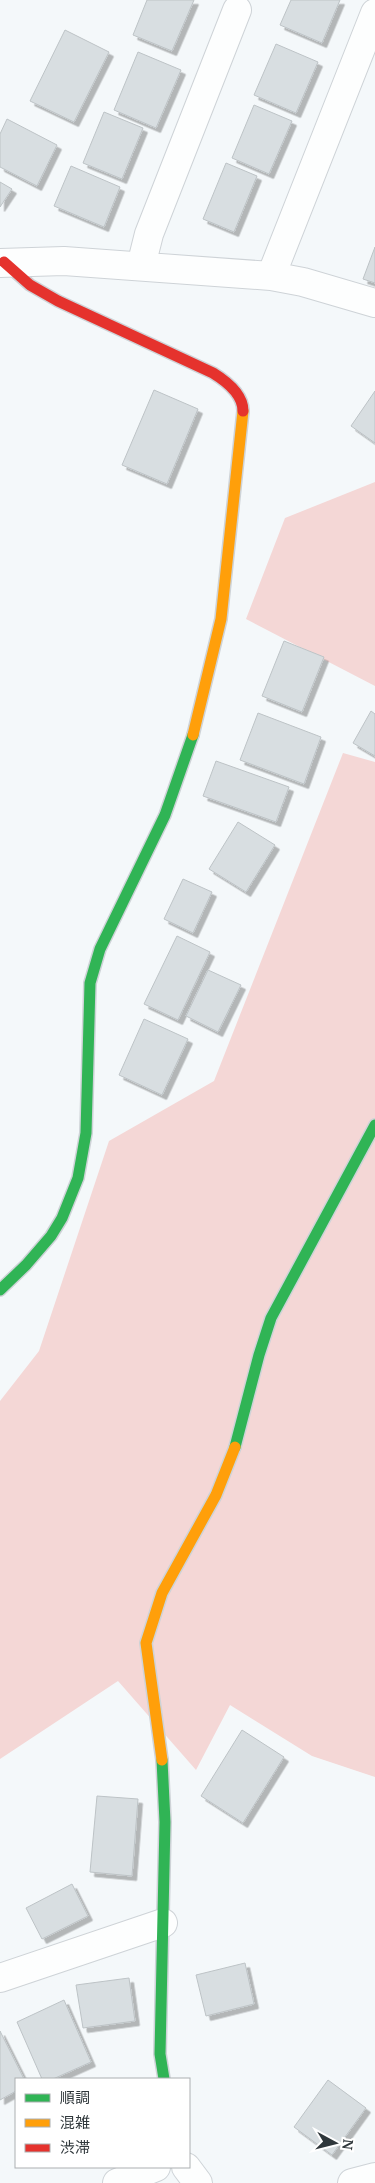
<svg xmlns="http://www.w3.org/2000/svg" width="375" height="2183" viewBox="0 0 375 2183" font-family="'PT Serif','Noto Sans JP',serif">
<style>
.green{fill:#f4d7d6}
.building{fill:#d8dee1;stroke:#bdc3c6;filter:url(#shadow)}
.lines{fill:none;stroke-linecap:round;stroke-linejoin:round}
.street-casing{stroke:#ced3d7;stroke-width:30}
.fast-casing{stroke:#ced3d7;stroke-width:14}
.slow-casing{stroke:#ced3d7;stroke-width:14}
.jam-casing{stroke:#ced3d7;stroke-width:14}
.street{stroke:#fdfefe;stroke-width:28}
.fast{stroke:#30b455;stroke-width:11}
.slow{stroke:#ff9f0a;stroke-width:11}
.jam{stroke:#e5322d;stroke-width:11}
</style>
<defs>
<filter id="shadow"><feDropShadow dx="4.5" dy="4.5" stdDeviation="0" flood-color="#0004"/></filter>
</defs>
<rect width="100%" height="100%" fill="#f4f8fa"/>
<path class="green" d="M375 482V686L246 619 285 518Z
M343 753 375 762V1777L312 1756 230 1705 196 1770 118 1681 0 1759V1401L39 1351 109 1141 214 1081Z"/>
<path class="building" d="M147 0H194L172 51 133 35Z
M291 0H340L322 43 280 25Z
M65 30 109 52 74 122 30 101Z
M276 44 318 62 296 113 254 95Z
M138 52 181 70 156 128 114 110Z
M254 105 292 121 269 174 232 158Z
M104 112 143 128 122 179 83 163Z
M7 119 57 145 37 186 0 167V134Z
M226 163 257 176 234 232 203 219Z
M71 166 120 187 104 227 54 206Z
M0 182 12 189 0 207Z
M375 247V283L363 279Z
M154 390 198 409 167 484 122 465Z
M375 391V443L351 426Z
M284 641 324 657 302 712 262 696Z
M371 711 375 714V756L353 743Z
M258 713 321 737 304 784 240 760Z
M216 761 289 787 276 822 203 796Z
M238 822 275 845 246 892 209 869Z
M183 879 212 892 193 933 164 919Z
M177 936 210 952 178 1020 144 1004Z
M208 970 241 985 218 1032 186 1016Z
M144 1019 188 1039 162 1095 119 1075Z
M242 1730 284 1757 243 1823 201 1796Z
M97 1796 138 1799 132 1876 90 1872Z
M72 1884 88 1916 42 1939 26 1908Z
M245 1963 254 2004 206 2016 196 1975Z
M129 1978 135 2021 83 2028 76 1985Z
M64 2000 91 2062 53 2079H42L17 2022Z
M0 2031 24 2079H16V2091L0 2100Z
M328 2080 366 2108 332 2155 294 2127Z"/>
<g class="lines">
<g class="street-casing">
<path id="street" d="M0 263 64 261 271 276 303 282 375 303
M141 266 149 234 237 10
M271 276 375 13
M0 1978 163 1923
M186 2167 198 2183
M117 2183 156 2167
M352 2183 375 2177"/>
</g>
<g class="fast-casing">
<path id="fast" d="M0 1290 26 1265 51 1236 62 1218 78 1178 86 1133 90 983 100 949 165 815 193 735
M235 1447 259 1355 271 1318 375 1125
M162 1760 165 1822 160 2054 164 2079"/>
</g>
<g class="slow-casing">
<path id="slow" d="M193 735 221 619 243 411
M162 1760 146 1643 162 1593 216 1495 235 1447"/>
</g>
<g class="jam-casing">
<path id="jam" d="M4 262 30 285 58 301 213 373C226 381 243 394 243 411"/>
</g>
<use href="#street" class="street"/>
<use href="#fast" class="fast"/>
<use href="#slow" class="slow"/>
<use href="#jam" class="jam"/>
</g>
<rect x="15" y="2078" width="175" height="90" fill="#ffffff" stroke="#acafb1"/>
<rect x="25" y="2094" width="25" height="8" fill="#30b455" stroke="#acafb1"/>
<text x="60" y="2103" font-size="15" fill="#2f373b">順調</text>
<rect x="25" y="2119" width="25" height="8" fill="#ff9f0a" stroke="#acafb1"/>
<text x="60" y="2128" font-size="15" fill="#2f373b">混雑</text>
<rect x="25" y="2144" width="25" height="8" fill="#e5322d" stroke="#acafb1"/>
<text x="60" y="2153" font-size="15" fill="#2f373b">渋滞</text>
<g transform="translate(335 2143) rotate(97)" stroke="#ffffff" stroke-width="4" paint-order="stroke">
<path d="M0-4L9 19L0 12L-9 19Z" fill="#2f373b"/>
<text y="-8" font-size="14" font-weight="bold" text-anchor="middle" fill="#2f373b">N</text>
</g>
</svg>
